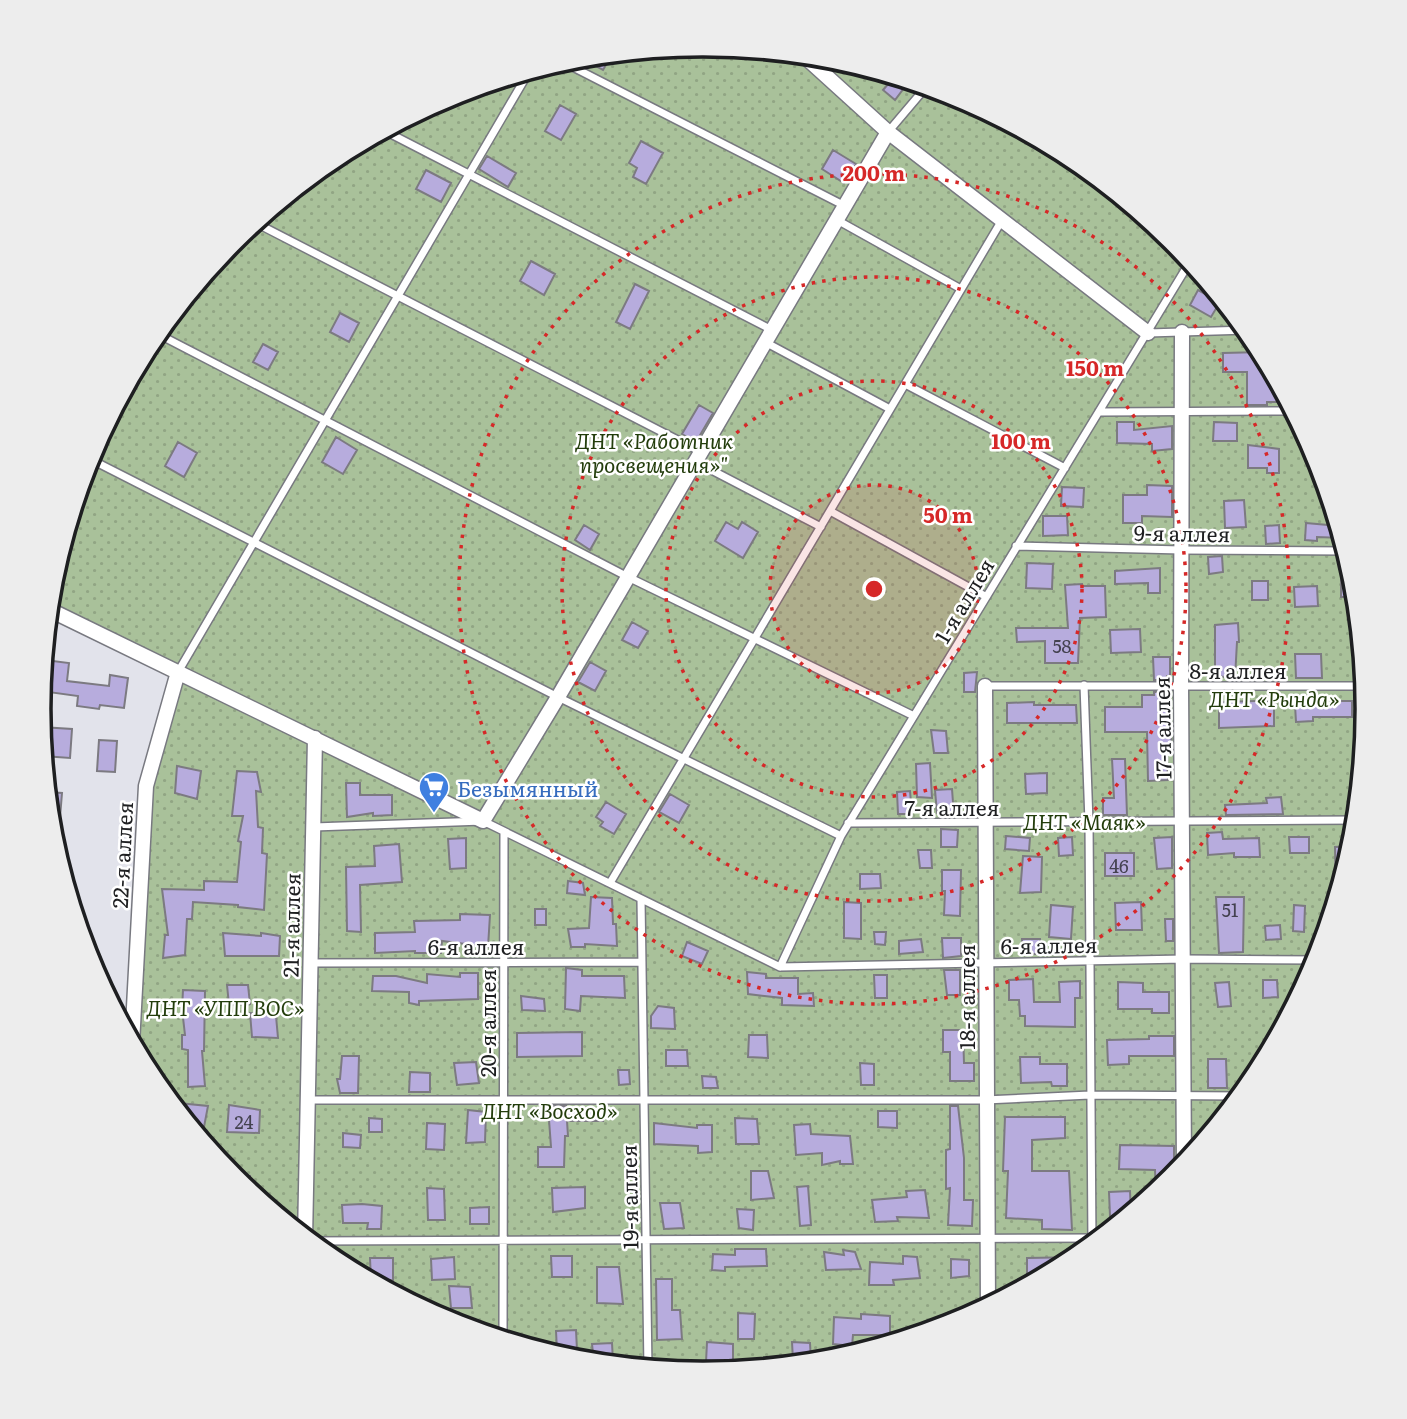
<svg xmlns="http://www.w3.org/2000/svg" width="1407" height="1419" viewBox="0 0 1407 1419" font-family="Literata,serif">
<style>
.park{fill:url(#park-dots)}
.building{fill:#b7acdd;stroke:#7c7a81;stroke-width:2}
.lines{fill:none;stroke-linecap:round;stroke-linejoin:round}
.service-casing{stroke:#787980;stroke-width:10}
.minor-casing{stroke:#787980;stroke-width:17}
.service{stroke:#fff;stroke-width:7}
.minor{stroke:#fff;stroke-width:14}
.ring{fill:none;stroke:#d62828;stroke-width:3.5;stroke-dasharray:3.5 7}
.labels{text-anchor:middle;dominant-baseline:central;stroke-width:5;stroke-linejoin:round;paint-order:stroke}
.number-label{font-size:18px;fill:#444250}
.park-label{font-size:21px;font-style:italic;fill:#233d0c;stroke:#fff}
.street-label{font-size:21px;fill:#1e1f21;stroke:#fff}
.shop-label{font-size:21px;fill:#366cbe;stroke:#fff;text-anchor:start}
.rim{fill:none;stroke:#1e1f21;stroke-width:3.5}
.centre{fill:#d62828;stroke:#fff;stroke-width:3.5}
.ring-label{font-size:21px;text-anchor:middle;font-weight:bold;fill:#d62828;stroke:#fff;stroke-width:5;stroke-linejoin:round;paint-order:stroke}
</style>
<defs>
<pattern id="park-dots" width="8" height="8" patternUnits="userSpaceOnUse" patternTransform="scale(1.75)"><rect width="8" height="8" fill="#a9c19a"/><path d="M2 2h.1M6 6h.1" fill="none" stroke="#91a584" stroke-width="1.8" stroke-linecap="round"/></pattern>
</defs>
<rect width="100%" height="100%" fill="#e2e3eb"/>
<path class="park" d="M704 45 834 57 958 95 1073 157 1174 240 1257 340 1318 455 1356 580 1368 710 1356 840 1318 964 1256 1079 1173 1180 1073 1263 958 1324 833 1362 703 1374 573 1362 449 1324 334 1262 233 1179 150 1079 132 1044 146 786 175 665 49 602 51 579 89 455 151 340 234 239 334 156 449 95 574 57Z"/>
<path class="building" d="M613 53 603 70 579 57 607 54Z
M895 76 907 84 895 100 883 90Z
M560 105 576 114 561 140 545 131Z
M641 141 663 153 646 184 633 177 637 168 629 163Z
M833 150 856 164 844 183 822 169Z
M487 156 516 173 508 187 479 169Z
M426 170 451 183 441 202 416 189Z
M531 261 555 274 544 295 520 281Z
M635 284 649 291 630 329 616 322Z
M1198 290 1220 302 1211 317 1190 305Z
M340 313 359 323 349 342 330 332Z
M263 344 278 352 268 370 253 362Z
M1263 352 1283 391 1290 402H1267V405H1247V372H1223V353Z
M699 405 713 413 696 442 682 434Z
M1117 422H1134V430L1172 426V449L1152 451V444L1117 443Z
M1214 422 1237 423V441H1213Z
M336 437 357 450 343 474 322 462Z
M178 442 197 453 184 477 165 466Z
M1248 445 1279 449V473H1267V468H1248Z
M1305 448H1314L1319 460 1305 459Z
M1147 485 1172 486V517L1142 516V523H1123V495H1147Z
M1062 487 1084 488 1083 507 1061 506Z
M1244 500 1246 527 1225 528 1224 501Z
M1043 516H1067L1068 535 1043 536Z
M726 522 738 529 742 522 758 532 743 558 715 541Z
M1306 523 1339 526 1343 538 1317 537V541L1305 540Z
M584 525 599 534 590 550 575 540Z
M1279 525 1280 543 1266 544 1265 526Z
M1222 556 1223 572 1209 574 1208 557Z
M1027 563 1053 564 1052 589 1026 588Z
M1160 568V593H1148V583L1115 584V571Z
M1341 579 1356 580V597H1341Z
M1252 581H1268V600H1252Z
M1082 584V586H1105L1106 617 1080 618 1078 663H1045V641L1017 642 1016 628H1068L1065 585Z
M1317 586 1318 606 1295 607 1294 587Z
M632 622 648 631 638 648 622 640Z
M1238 623 1239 642H1237L1235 678 1215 676V625Z
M1140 629 1141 652 1111 653 1110 630Z
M1295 654H1321L1322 678H1296Z
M1153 657H1170V676H1167V680H1154Z
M45 660 69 663 67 681 109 686 110 675 128 678 124 708 100 705 99 709 77 706 78 696 41 691Z
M590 662 606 671 595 691 578 682Z
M977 672 975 692H964V673Z
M1154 692H1168L1172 751 1167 752 1168 780 1148 781 1147 732H1105V707H1142V695H1154Z
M1256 701H1274V726L1219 728V702Z
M1330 701H1352V717H1313V721L1296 722 1295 705 1330 704Z
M1034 702V705H1076L1077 723H1007V703Z
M41 727 72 729 70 758 43 756Z
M931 730 946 731 948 753H934Z
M99 740 117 741 115 772 97 771Z
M1112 759H1125L1127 815H1103V798H1114Z
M930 763 932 798 917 797 916 764Z
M177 766 201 771 197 799 175 793Z
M237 771 257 772 261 792 256 791 258 827 263 828 262 853 267 854 264 910 238 907V905L193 902 192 919H187L185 955 163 958 165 935H168L162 889 204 890V881L237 882 241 842 238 841 243 816H232Z
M1047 773V793L1026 794 1025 774Z
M346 783H360V795H392V815L373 816V813L347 817Z
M952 789 954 816H942V813H937L935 790Z
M910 791 912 814H898L897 792Z
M47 792 62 793 58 842 65 843 64 875 51 839Z
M670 794 689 805 679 823 659 812Z
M1281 797 1283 814 1226 815 1225 805 1267 803 1266 798Z
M606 802 626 814 614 834 600 826 603 822 596 817Z
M941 829 958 830 957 847H941Z
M1222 832 1223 839 1259 838 1260 857H1234V853L1208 855 1207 833Z
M1006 836 1030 838 1029 851 1005 849Z
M1072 837 1073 855 1059 856 1058 838Z
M1172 837V868L1157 869 1154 838Z
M1289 837H1309V853H1290Z
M466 838V868L450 869 448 839Z
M399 844 402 882 360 885 361 932 347 931 346 867 375 866 374 846Z
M1354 846 1338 897 1336 896 1335 847Z
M918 850H931L932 868H920Z
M1105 853H1134V876H1105Z
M1023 856 1042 857 1041 892 1020 893Z
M942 870H961L960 916 944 915 945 891H942Z
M860 874H880L881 888 860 889Z
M568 881 583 883 585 895 567 893Z
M591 897 612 898 613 924H616L617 946 585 944V947H571L568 929 589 928Z
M1216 897H1244L1243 952 1219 953Z
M844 902 861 903V939L844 938Z
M1141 902 1142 930H1116L1115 903Z
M1051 905 1073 907 1071 939 1049 937Z
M1294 905 1305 906 1304 932 1293 931Z
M535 909H546V925H535Z
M460 914 490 915 488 947 442 941 441 953H415V951L375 953V933L415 932 414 921 460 920Z
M1165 919H1173V941H1166Z
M1280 925 1281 939 1266 940 1265 926Z
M874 932H886L885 945 875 944Z
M223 933 261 936V933L280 936 279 956H225Z
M942 938H961V956L943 958Z
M921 939 923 952 899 954V941Z
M1022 939H1040L1041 954H1022Z
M687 942 708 951 702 964 682 956Z
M566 968 582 970V976H624L625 998 581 996 580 1011 565 1009Z
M944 970H960V995H947Z
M747 972 766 974V978H798V994L813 993 814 1006 782 1005V998L748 994Z
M460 973H478V999L419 1001V1005L409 1003V992L372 991 373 976H396L427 983V974L460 977Z
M874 975H887V998H875Z
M1033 979 1034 1002H1060L1059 982 1080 981V998H1075V1027L1025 1026V1016H1020L1019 1000H1009V980Z
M1263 980H1277L1278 997 1263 998Z
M1118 982 1143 983V992H1169V1013H1152V1009H1118Z
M1229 982 1231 1006 1218 1007 1215 983Z
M227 985H248L250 1004 229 1005Z
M183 990 205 991 204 1051H202L205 1086 188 1087V1050L182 1049V1035H185L182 1009Z
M521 996 544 999 545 1011 522 1010Z
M658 1006 674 1008 675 1029 651 1028V1016Z
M250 1013 276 1016 278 1038 252 1037Z
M943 1030H963L964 1063H974V1081H950V1052H943Z
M582 1032V1056L517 1057V1033Z
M749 1035H767L768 1058 748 1057Z
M1149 1036H1174V1056H1129V1064L1108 1065 1107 1040 1149 1039Z
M666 1050H687L688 1066H666Z
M342 1056H359L358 1093H340L337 1079H340Z
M1020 1057H1040V1064H1067V1086H1052L1051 1082 1021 1083Z
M1208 1059H1226L1227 1088H1208Z
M476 1062 479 1083 457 1085 454 1063Z
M860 1063 874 1064V1085H861Z
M618 1070H629L630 1084 619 1085Z
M410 1072 430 1073V1092H409Z
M702 1076 716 1077 718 1088H703Z
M178 1103 208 1106 204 1127 189 1126 177 1112Z
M229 1105 260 1110 259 1133 227 1132Z
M548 1106H566V1111L601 1110 603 1121H567L568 1136H565L564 1167H538V1147H551Z
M950 1106H958L964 1158V1200H973L972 1226 948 1225 950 1188 946 1189V1150L950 1149Z
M468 1110 486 1112 485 1142 466 1143Z
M878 1111H897V1128L878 1127Z
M1005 1117H1065V1138L1032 1140V1171H1069L1072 1230 1042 1229V1220L1006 1218 1008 1171H1003Z
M369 1118 382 1119V1132H369Z
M735 1118 757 1119 759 1144H736Z
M427 1123 445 1124 444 1150 426 1149Z
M654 1123 697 1128V1125H712V1152L698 1153V1146L654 1144Z
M810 1124 811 1134 850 1136 853 1164H840V1161L822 1165V1153L796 1155 794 1125Z
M343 1133 361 1135 360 1148 343 1147Z
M1120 1145 1174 1146V1162H1171L1172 1181 1156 1194 1155 1170 1119 1169Z
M751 1171H768L774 1198 751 1200Z
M229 1174 250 1176 249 1193 233 1179Z
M808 1186 811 1225 800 1226 797 1187Z
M585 1187V1208L553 1212 552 1188Z
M427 1188 444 1189 445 1220H428Z
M925 1190 929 1218 897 1217 898 1221 875 1222 872 1200 907 1197 906 1191Z
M1130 1191 1131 1215 1110 1216 1109 1192Z
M660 1203H680L684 1228 664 1229Z
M362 1204 382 1206 381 1229H367L368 1223H343L342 1205Z
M489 1207V1224H470V1208Z
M737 1209 754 1210 753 1230 739 1228Z
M735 1249H766L767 1266 725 1267V1271L712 1270 713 1254 735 1255Z
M843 1250 855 1252 861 1269 826 1270 824 1252 844 1255Z
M551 1256H572V1277H552Z
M903 1256 917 1257 920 1278 893 1280 894 1285H869L870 1262 903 1264Z
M454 1257 455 1279 432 1280 431 1259Z
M1080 1257 1053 1273 1027 1274V1258Z
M370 1258H393V1280L371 1281Z
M951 1259 969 1260V1276L951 1278Z
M597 1267H619L623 1304 597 1303Z
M656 1279H672V1310H680L682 1339 657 1340Z
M449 1286 470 1287 472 1308H451Z
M738 1313 755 1314 754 1339H738Z
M861 1314 890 1316V1335H853L852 1346 833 1344 834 1317 861 1319Z
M576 1330 577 1350 557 1351 556 1331Z
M707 1342 733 1344V1364L706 1362Z
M792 1342 810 1343 811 1361H793Z
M612 1343 613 1362H594L592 1344Z"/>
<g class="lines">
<g class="service-casing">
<path id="service" d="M561 61 845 206
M383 130 772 330
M888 132 927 86
M837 220 961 289
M254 222 701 452
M156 333 628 577 914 716
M1148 333 1248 330
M765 342 890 409
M905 384 1065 468
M1100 412 1294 411
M88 458 558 697 841 836
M696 462 821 527
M830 511 985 596
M1016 546 1182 550 1347 551
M178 672 530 70
M1084 685 1089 822 1092 1246
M985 686H1366
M848 823 1358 820
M314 827 483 821 780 967 1184 959 1319 960
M610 883 1002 220
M641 899 648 1369
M310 963 642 962
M780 967 841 836 1191 260
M308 1100H985L1090 1095 1242 1096
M307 1241 1102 1238
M503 1340 504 832"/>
</g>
<g class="minor-casing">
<path id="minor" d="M802 54 888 132 1148 333
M1182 332 1181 686 1184 1167
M48 609 483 821 558 697 888 132
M985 686 988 1308
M132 1044 146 786 178 672
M305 1239 315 738"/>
</g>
<use href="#service" class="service"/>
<use href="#minor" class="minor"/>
</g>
<circle cx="874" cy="589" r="104" fill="#d62828" fill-opacity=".12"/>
<g class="ring">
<circle cx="874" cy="589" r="104"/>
<circle cx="874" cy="589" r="208"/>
<circle cx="874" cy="589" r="312"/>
<circle cx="874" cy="589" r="415"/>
</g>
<defs>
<g id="supermarket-pin" transform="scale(1.575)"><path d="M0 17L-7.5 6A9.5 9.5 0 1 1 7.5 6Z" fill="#3f7fe0" stroke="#fff"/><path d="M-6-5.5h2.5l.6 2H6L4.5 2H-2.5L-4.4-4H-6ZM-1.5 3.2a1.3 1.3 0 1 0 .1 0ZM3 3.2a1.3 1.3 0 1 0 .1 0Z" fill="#fff"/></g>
</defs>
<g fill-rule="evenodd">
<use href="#supermarket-pin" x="434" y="787"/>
</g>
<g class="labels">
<g class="number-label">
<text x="1062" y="645">58</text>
<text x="1119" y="865">46</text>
<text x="1230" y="909">51</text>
<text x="244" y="1121">24</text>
</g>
<g class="park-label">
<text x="654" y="439">ДНТ «Работник<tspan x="654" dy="24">просвещения»"</tspan></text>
<text x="1274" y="697">ДНТ «Рында»</text>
<text x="1084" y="820">ДНТ «Маяк»</text>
<text x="225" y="1006">ДНТ «УПП ВОС»</text>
<text x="549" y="1109">ДНТ «Восход»</text>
</g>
<g class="street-label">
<text transform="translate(1182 532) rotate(1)">9-я аллея</text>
<text transform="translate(963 600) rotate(-59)">1-я аллея</text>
<text x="1238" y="669">8-я аллея</text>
<text transform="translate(1161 728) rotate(-91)">17-я аллея</text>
<text x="952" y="806">7-я аллея</text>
<text transform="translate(121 855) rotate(-87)">22-я аллея</text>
<text transform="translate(290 925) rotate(-89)">21-я аллея</text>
<text transform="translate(1049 944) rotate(-1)">6-я аллея</text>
<text x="476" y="945">6-я аллея</text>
<text transform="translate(965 997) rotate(-90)">18-я аллея</text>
<text transform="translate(486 1023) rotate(-90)">20-я аллея</text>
<text transform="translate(628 1197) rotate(-91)">19-я аллея</text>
</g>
<g class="shop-label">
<text x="457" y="787">Безымянный</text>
</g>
</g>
<path d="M0 0H1407V1419H0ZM51 709a652 652 0 1 1 1304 0a652 652 0 1 1-1304 0Z" fill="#ededed" fill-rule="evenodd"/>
<path class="rim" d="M51 709a652 652 0 1 1 1304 0a652 652 0 1 1-1304 0Z"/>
<circle cx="874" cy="589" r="10" class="centre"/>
<g class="ring-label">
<text x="874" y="181">200 m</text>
<text x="1095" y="376">150 m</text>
<text x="1021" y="449">100 m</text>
<text x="948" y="523">50 m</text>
</g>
</svg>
